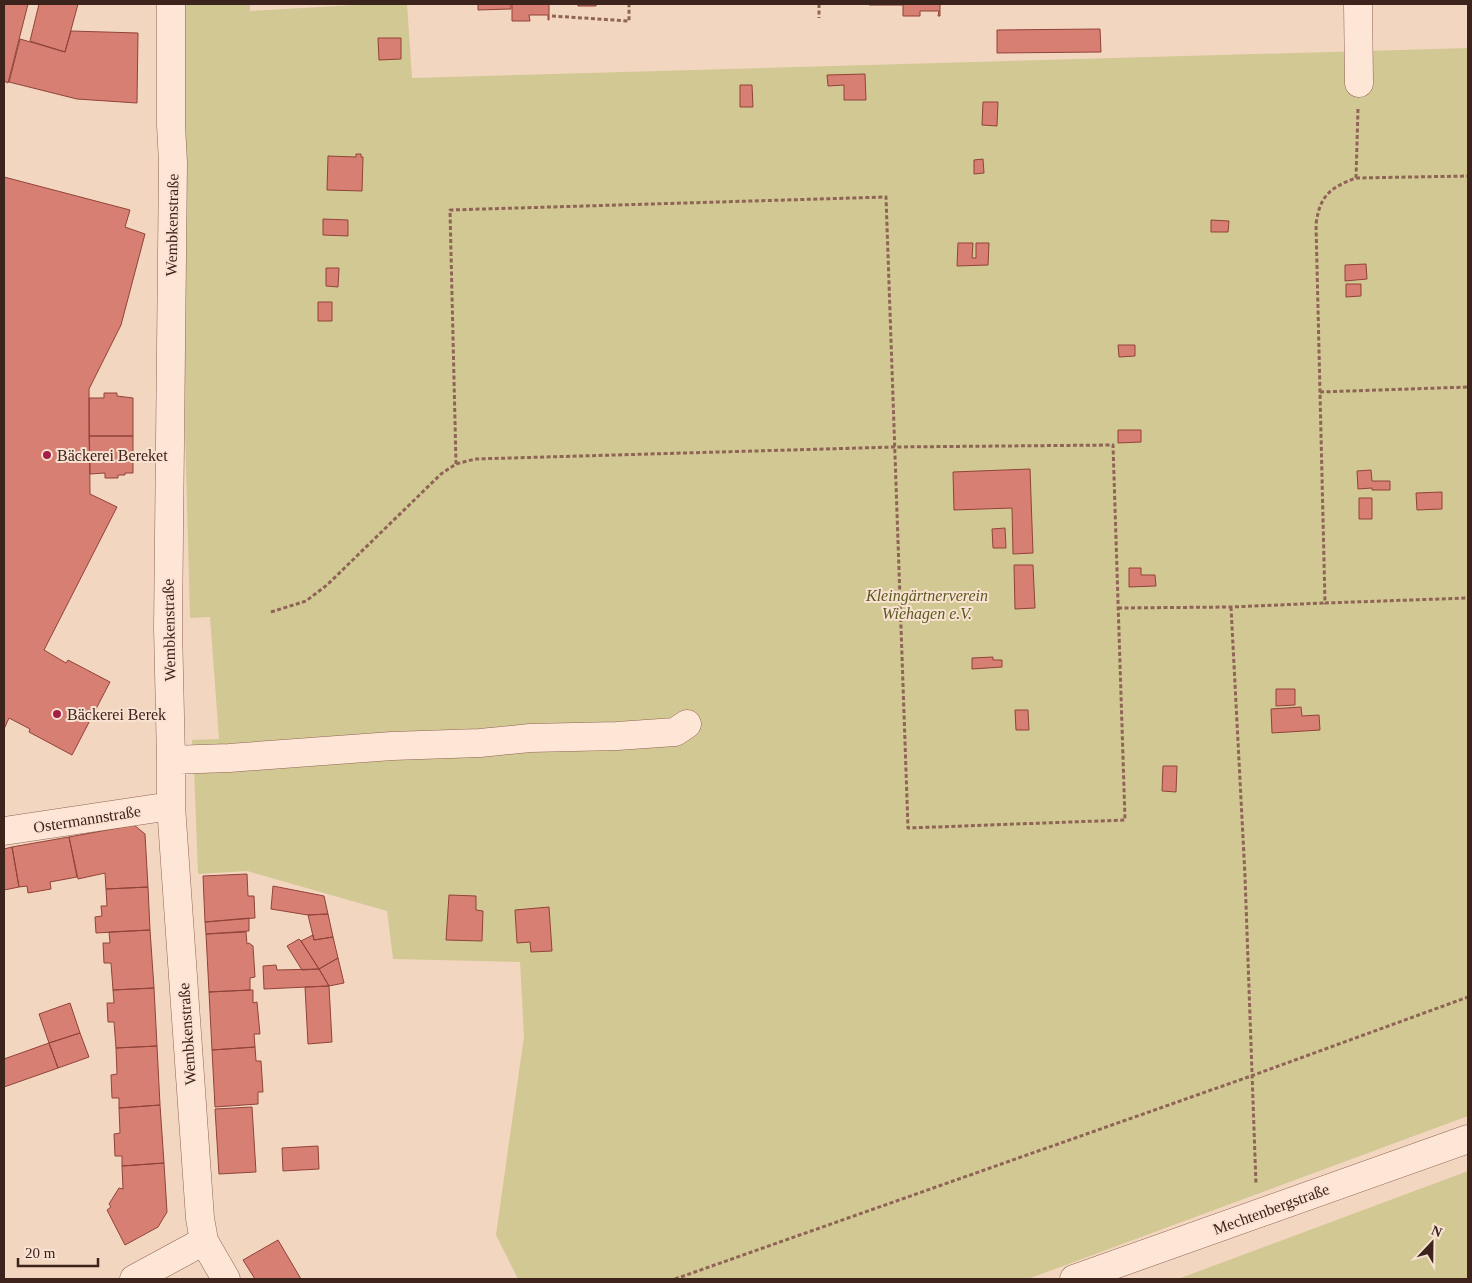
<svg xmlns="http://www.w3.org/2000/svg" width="1472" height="1283" viewBox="0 0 1472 1283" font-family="Georgia,serif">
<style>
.green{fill:#d2c893}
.building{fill:#d67f72;stroke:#914339}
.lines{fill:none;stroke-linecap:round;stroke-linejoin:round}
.minor-casing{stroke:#8f6456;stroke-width:29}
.path{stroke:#8f6456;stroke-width:3;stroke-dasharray:4 2.5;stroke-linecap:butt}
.minor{stroke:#fde6d5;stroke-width:28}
.poi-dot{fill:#a51e45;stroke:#f9e2d1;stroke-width:2}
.labels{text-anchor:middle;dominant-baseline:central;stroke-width:4;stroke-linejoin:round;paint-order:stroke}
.street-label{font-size:16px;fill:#3c231c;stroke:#f9e2d1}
.poi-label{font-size:16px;fill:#3c231c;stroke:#f9e2d1;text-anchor:start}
.park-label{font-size:16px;font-style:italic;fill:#5b5a20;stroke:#f9e2d1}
</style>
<rect width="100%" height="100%" fill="#f3d6c0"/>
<path class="green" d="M185 4H250V11L373 4H407L412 78 1468 48V1116L1028 1279H518L496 1235 524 1036 520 962 393 959 387 911 247 871 198 874 194 768 192 740 219 739 210 617 190 618 178 163Z
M1468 1171V1279H1178Z"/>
<path class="building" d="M4 4H28L8 83 4 81Z
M39 4H78L65 52 30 41Z
M478 4H511V9L478 10Z
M512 4H549V20H548V15H529L530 21H512Z
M578 4H596V6H578Z
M869 4H903V5H869Z
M903 4H940V16H938L939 11H920V16H903Z
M1100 29 1101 52 997 53V30Z
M71 31 138 33 137 103 77 99 9 82 20 39 65 52Z
M378 38H401V59L379 60Z
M865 74 866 100H844V85L828 86 827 75Z
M740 85H752L753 107H740Z
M983 102H998L997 126 982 125Z
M356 154H361V157H363L362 191 327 190 328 156 356 157Z
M983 159 984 173 974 174V160Z
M4 177 130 210 125 227 145 234 121 325 89 389 90 494 117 507 44 650 66 663 68 660 110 682 72 755 29 732 30 729 9 718 4 729Z
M323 219 348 220V236L323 235Z
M1211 220 1229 221 1228 232H1211Z
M958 243H973L972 258H976V243H989L988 265 957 266Z
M1366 264 1367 279 1345 281V265Z
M326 268H339L338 287 326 286Z
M1346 284H1361V296L1346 297Z
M318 302H332V321H318Z
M1118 345H1135V356L1119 357Z
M104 393H117V396L133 398V436H89V398H104Z
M1118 430H1141V442L1118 443Z
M89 436H133V473H125V475H118V478H105V473L90 474Z
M1030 469 1033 553 1013 554 1012 508 954 510 953 472Z
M1371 470 1372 481H1390V490H1372V488L1358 489 1357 471Z
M1442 492V509L1417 510 1416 493Z
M1359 498H1372V519H1359Z
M1005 528 1006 548H993L992 529Z
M1014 565H1033L1035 608 1015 609Z
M1129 568H1141V575H1155L1156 586 1129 587Z
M993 657V660H1002V667L972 669V658Z
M1276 689H1295V705L1276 706Z
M1301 707 1302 716 1319 715 1320 730 1272 733 1271 709Z
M1015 710H1028L1029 730H1016Z
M1163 766H1177L1176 792 1162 791Z
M134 825 145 834 148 887 106 889 105 873 78 879 69 837Z
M69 837 77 877 50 882 51 889 28 893 27 886 19 887 12 847Z
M12 847 19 887 4 890V849Z
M247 874 248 896H254L255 918 205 922 203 876Z
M273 886 324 896 328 914 308 915 271 909Z
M148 887 150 930 96 933 95 917 102 916 101 906H107L106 889Z
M449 895 476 896V910L483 911 482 941 446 940Z
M549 907 552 951 531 952 530 942 517 943 515 910Z
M328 914 333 937 314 940 308 915Z
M249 918V931L206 934 205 922Z
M150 930 154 988 113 990 111 963H104L103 943H110L109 932Z
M246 932 247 944 249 943 253 946 255 977 250 978V990L209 992 206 934Z
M313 935 314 940 333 937 338 958 319 969 301 941Z
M299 939 301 941 319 969 302 970 287 946Z
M338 958 344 983 329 986 319 969Z
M276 965 277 970 319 969 329 986 264 989 263 966Z
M329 986 332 1042 308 1044 305 987Z
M154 988 157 1046 116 1048 114 1022H108L107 1003H114L113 990Z
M250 990H253V1003L257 1002 260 1034H254L255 1047 212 1050 209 992Z
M70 1003 80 1033 49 1043 39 1014Z
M80 1033 89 1057 58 1068 49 1043Z
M49 1043 58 1068 4 1087V1059Z
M157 1046 160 1105 119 1108V1098H112L111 1075 117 1074 116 1048Z
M255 1047 256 1061H261L263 1092H258V1104L215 1107 212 1050Z
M160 1105 164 1163 122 1166V1156H115L114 1134 120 1133 119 1108Z
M252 1107 256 1172 219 1174 215 1109Z
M318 1146 319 1169 283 1171 282 1148Z
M164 1163 167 1212 158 1227 125 1245 107 1210 111 1207 109 1204 119 1188 123 1189 122 1166Z
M278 1240 301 1279H255L243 1260Z"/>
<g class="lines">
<g class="minor-casing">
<path id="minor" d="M171 4V125L173 163 168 628 171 760V806L200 1218 204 1241 226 1279
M1358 4 1359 83
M171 760 229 758 392 746 480 743 530 738 617 736 675 732 687 724
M4 831 171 806
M134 1279 204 1241
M1074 1279 1468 1139"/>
</g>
<path class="path" d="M819 4V18
M552 16 629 21V4
M1358 109 1356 178C1329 188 1320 196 1316 224L1325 603 1468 598
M1356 178 1468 176
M1320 392 1468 387
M1231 607 1245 876 1256 1185
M1118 608 1231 607 1325 603
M271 612 306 601 327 585 441 474 456 464 475 459 894 447 1113 445 1125 820 908 828 886 197 450 210 456 464
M675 1279 1251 1076 1468 997"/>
<use href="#minor" class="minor"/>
</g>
<g class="poi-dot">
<circle cx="47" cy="455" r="5"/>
<circle cx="57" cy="714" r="5"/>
</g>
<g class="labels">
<g class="street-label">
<text transform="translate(172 225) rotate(-89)">Wembkenstraße</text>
<text transform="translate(169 630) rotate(-91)">Wembkenstraße</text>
<text transform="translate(87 819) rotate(-9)">Ostermannstraße</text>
<text transform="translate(187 1034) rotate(-94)">Wembkenstraße</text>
<text transform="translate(1271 1209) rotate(-20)">Mechtenbergstraße</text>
</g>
<g class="poi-label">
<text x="57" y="455">Bäckerei Bereket</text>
<text x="67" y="714">Bäckerei Berek</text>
</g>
<g class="park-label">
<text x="927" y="595">Kleingärtnerverein<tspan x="927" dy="18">Wiehagen e.V.</tspan></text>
</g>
</g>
<rect width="1472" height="1283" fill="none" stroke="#3c231c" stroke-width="10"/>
<g transform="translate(1432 1243) rotate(22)" stroke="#f9e2d1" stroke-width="4" paint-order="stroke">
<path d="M0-4L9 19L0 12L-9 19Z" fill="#3c231c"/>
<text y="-8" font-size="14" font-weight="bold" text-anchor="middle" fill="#3c231c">N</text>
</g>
<path d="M18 1258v8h80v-8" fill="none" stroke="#3c231c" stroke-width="2.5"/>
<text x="25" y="1258" font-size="15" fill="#3c231c" stroke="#f9e2d1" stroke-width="4" paint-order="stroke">20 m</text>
</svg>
